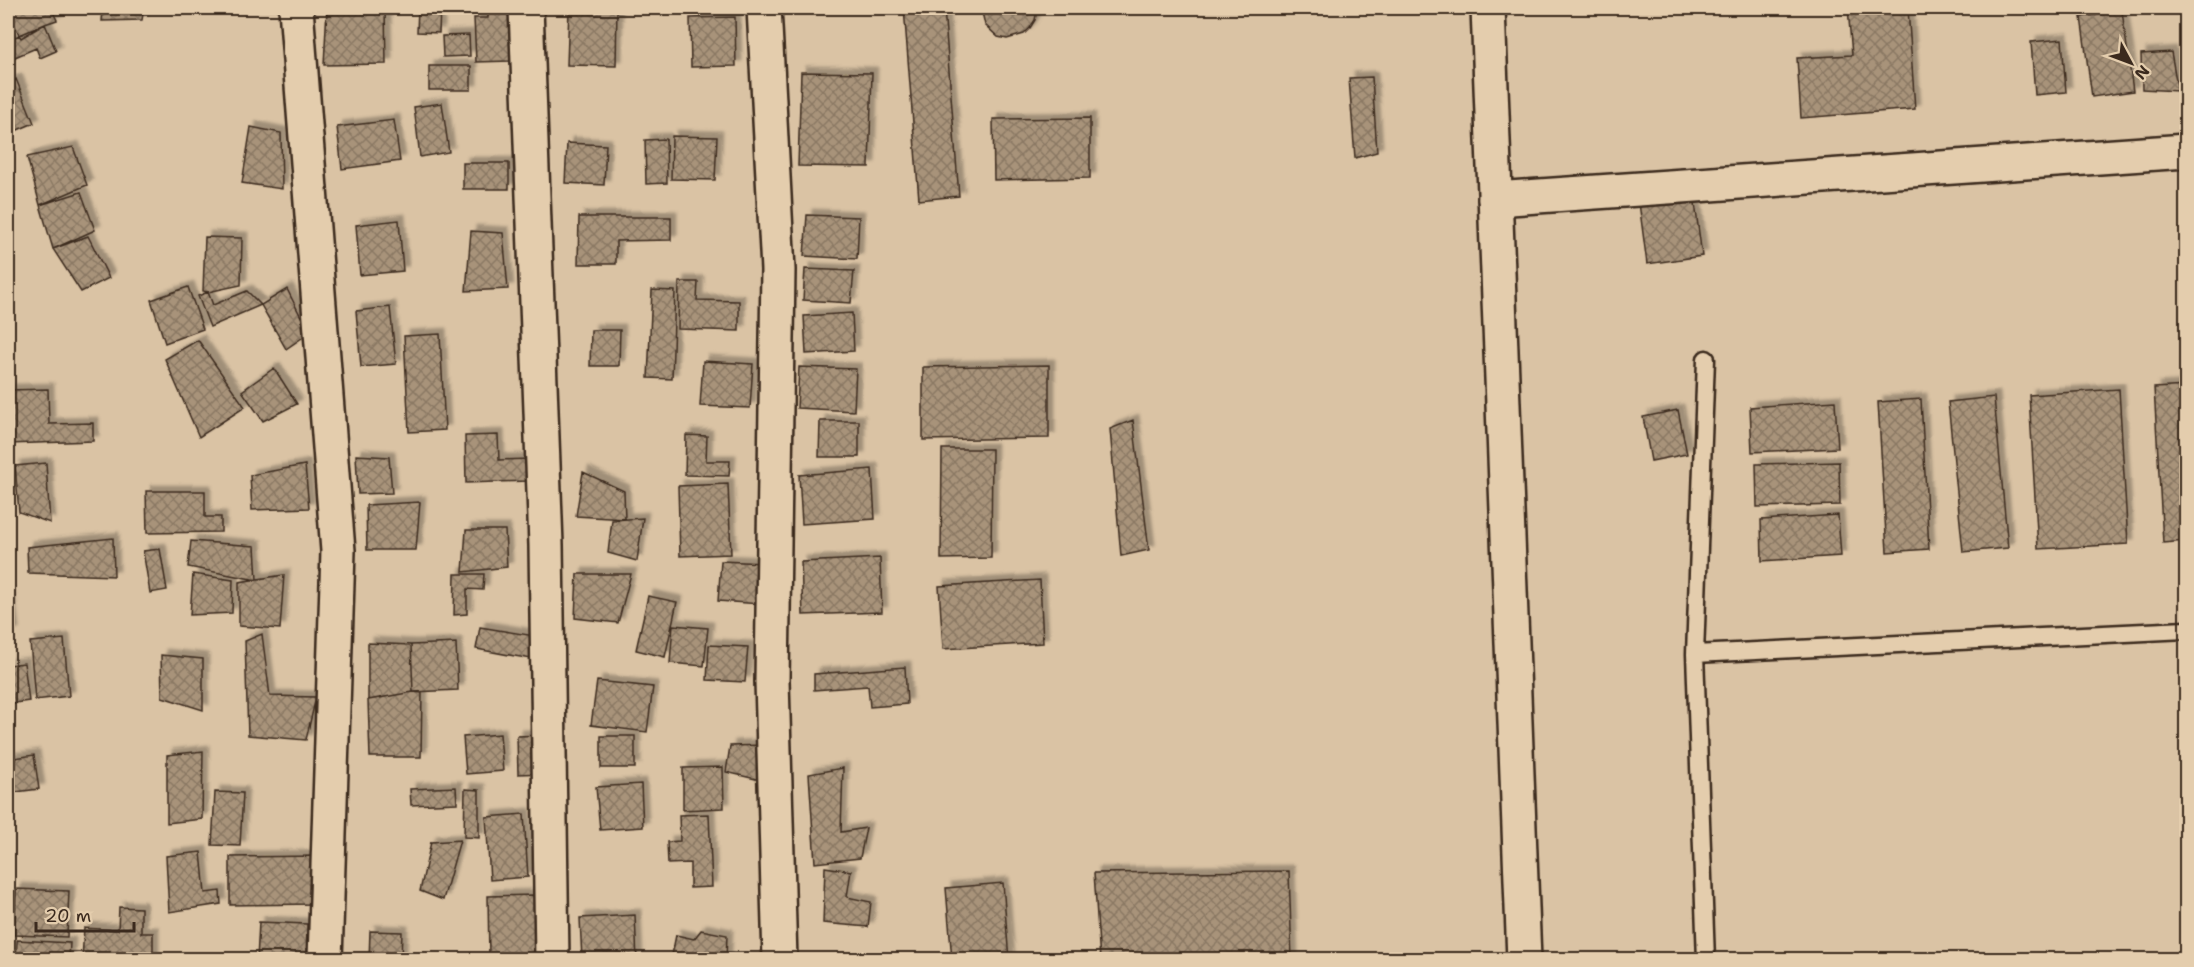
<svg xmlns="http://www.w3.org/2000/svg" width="2194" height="967" viewBox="0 0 2194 967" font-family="'Shantell Sans',sans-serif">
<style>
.building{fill:url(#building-cross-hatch);stroke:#3b2a1e;stroke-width:1.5;filter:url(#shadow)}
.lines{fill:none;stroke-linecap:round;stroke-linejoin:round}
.lane-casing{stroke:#3b2a1e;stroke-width:21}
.street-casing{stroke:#3b2a1e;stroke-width:38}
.secondary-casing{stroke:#3b2a1e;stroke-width:38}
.lane{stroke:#e4cdad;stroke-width:16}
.street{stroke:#e4cdad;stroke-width:33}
.secondary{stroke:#e4cdad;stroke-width:33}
</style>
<defs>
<pattern id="building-cross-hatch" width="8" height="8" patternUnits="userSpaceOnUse" patternTransform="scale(1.5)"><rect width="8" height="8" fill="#a8937a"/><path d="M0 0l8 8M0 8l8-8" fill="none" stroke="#8a7863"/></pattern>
<filter id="shadow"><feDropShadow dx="5.5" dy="-5.5" stdDeviation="1.5" flood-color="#0004"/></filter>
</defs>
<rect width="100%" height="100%" fill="#dac3a4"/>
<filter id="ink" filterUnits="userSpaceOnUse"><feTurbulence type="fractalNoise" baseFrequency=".0167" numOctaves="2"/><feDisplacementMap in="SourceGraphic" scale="12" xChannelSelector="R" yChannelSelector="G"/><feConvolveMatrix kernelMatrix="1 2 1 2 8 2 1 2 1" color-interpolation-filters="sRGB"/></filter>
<g filter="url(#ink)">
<path class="building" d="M18 8H51L57 20 45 24 21 38 8 13Z
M103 8H144L142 20 102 21Z
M327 8H385L386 64 324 65Z
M418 8H440L439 33 417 32Z
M488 8H509L510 61 476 62 474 18H488Z
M569 8H617L616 66 567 65Z
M904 8H944L959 196 919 200Z
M981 8H1036L1037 11 1035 20 1030 28 1024 34 1007 39 998 37 985 25Z
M1848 8H1908L1915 109 1801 118 1797 58 1852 55Z
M2122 11 2133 91 2092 97 2081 17Z
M735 17 736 66 691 67 690 18Z
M45 24 56 51 40 58 36 48 8 60V40Z
M469 35 470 56 443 57 442 36Z
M2062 39 2066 92 2035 95 2031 42Z
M2171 52 2178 91 2142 89 2141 54Z
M429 66H471V90H429Z
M801 72 872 73 869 167 798 166Z
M1372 77 1377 152 1355 158 1349 78Z
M16 79 34 123 8 134V83Z
M442 103 449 152 420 157 414 107Z
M1090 118V178L994 180 993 119Z
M394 120 400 161 342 169 337 127Z
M251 127 281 133 282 189 242 183Z
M672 136 717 137 715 180 671 179Z
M666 139 667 183 646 184 645 140Z
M567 143 606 145 604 185 565 183Z
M73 147 87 185 40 205 27 157Z
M463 163H509V189H463Z
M81 192 95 230 53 249 40 205Z
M1694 195 1702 256 1647 264 1639 203Z
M807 215 859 217 857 259 804 256Z
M579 217H671V240L616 241V264H578Z
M399 220 403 271 360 275 356 225Z
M471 231 503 233 508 289 466 291Z
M88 236 109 278 81 292 53 249Z
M205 237 242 238 241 285 208 292 203 291Z
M805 269 854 271 851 303 803 300Z
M679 282H698L697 300 739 301V331L678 329Z
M188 287 203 329 165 343 151 300Z
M287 289 309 333 286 349 261 305Z
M652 290 675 291 672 379 648 378Z
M247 291 261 305 210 327 198 296 208 292 213 305Z
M390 307 396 364 361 367 356 311Z
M852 313 854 351 806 354 804 316Z
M591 330H620L619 366H590Z
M440 334 445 430 409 432 404 336Z
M198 340 245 407 199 437 165 359Z
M703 361 753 364 750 408 700 406Z
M1049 365V438L923 440V367Z
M799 367 856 369 854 411 797 408Z
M274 368 297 404 263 421 242 391Z
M2186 386V541L2163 543 2154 388Z
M48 389 49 424 93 423V441L8 444V390Z
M2119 389 2128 544 2038 549 2029 395Z
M1994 397 2008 548 1963 552 1948 402Z
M1921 399 1929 549 1887 552 1878 402Z
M1835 401 1838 448 1752 452 1750 407Z
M1678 410 1687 454 1651 461 1643 417Z
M1133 420 1149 550 1121 556 1110 429Z
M820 421H859V457H819Z
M498 435 499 460 528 459V481L466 483 465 436Z
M686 435 707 436 706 461H730L729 476 685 475Z
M942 449H992L991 558 941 559Z
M356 455 389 457 392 493 358 494Z
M1839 462 1840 505 1757 507 1756 464Z
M46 463 50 523 19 512 15 466Z
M305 465 309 508 252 510 250 475Z
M872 469 875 519 802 524 799 475Z
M583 472 624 491 625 519 576 516Z
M728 484 731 554 680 556 678 486Z
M146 491H205V517H221V532L147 533Z
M420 502 416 550H367L366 505Z
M1838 515 1841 556 1762 561 1761 520Z
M643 518 637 561 608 553 612 520Z
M466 530H505L507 567 463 572Z
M113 538 114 576 28 573 27 547Z
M191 541 255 546 257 580 188 567Z
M160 549 167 590 150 593 143 551Z
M880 558 882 612 803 615 801 562Z
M721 561 764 563 761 604 718 601Z
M193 574 233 580 232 613 190 615Z
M455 574H484L483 590 467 589V614L454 615Z
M577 574H631L618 623 575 618Z
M284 575 280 629 239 626V582Z
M1040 580 1043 643 943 649 939 586Z
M8 592 13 633 8 634Z
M648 596 677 602 665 657 636 650Z
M673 625 708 628 704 666 670 663Z
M480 627 535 636 531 659 476 649Z
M262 634 270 696 316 697 306 740 248 735 245 641Z
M64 639 69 696 35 700 30 642Z
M368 643 411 645 413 692 368 700Z
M456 643 458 690 413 692 411 645Z
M709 645 748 647 745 682 707 680Z
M161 655 203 659V710L162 697Z
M24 663 29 701 8 704V665Z
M905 667 907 704 870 707 868 686 814 690V674Z
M597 681 653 687 647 732 591 725Z
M413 692 422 693 421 757H370L368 700Z
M500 734 503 771 466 774 463 737Z
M544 735 545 773 518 774 517 736Z
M601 736H635V768H601Z
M764 745 760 780 726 772 730 746Z
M203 751 202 819 167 823V755Z
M34 755 39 789 8 793V759Z
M723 767 724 808 683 810V768Z
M843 768 841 832 866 828 860 858 815 863 809 774Z
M641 784 643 827 600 830 596 787Z
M456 787 457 803 411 805 410 789Z
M465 789 479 790V838L464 837Z
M215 792 243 793 240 846 212 845Z
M524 814 528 877 490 880 486 817Z
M709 814 712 887 690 888V863L668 864 667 842 680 841 679 815Z
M460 840 443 900 420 891 431 842Z
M201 852 205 893 220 891 221 904 169 912 166 856Z
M317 856V904L230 905V857Z
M825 867 851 871 847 897 871 902 868 927 823 923Z
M1289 871 1292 960H1100L1094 873Z
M1003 883 1009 960H952L946 888Z
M16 889 69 891 67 937 14 935Z
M534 895 535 956 489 957 488 896Z
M119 907 141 908V933H153V960H82L84 928 118 930Z
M635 915 637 960H582L580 918Z
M259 922 307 924 306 960H257Z
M701 930 727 935 726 960H671L676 935 694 939Z
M370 931 402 932 401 960H369Z
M17 940 70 943 69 960H16Z"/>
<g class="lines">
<g class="lane-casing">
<path id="lane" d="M1695 654 2186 630
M1706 960 1695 654 1706 359"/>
</g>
<g class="street-casing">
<path id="street" d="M296 8 338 551 325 960
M526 8 546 545 552 960
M764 8 778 270 772 681 780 960
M1495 199 2186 151"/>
</g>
<g class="secondary-casing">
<path id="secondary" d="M1488 8 1524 960"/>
</g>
<use href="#lane" class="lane"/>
<use href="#street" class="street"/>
<use href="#secondary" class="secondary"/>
</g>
</g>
<rect width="2194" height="967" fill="none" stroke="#e4cdad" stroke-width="30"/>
<rect x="15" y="15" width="2164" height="937" fill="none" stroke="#3b2a1e" stroke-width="2" filter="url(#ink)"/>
<g transform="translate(2131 63) rotate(131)" stroke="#e4cdad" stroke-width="4.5" paint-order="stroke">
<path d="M0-4.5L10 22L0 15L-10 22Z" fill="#3b2a1e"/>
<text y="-9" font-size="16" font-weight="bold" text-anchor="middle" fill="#3b2a1e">N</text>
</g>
<path d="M36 922v9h98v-9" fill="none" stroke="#3b2a1e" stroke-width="3"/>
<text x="45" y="922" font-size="18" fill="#3b2a1e" stroke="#e4cdad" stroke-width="4.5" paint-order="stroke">20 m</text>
</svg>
